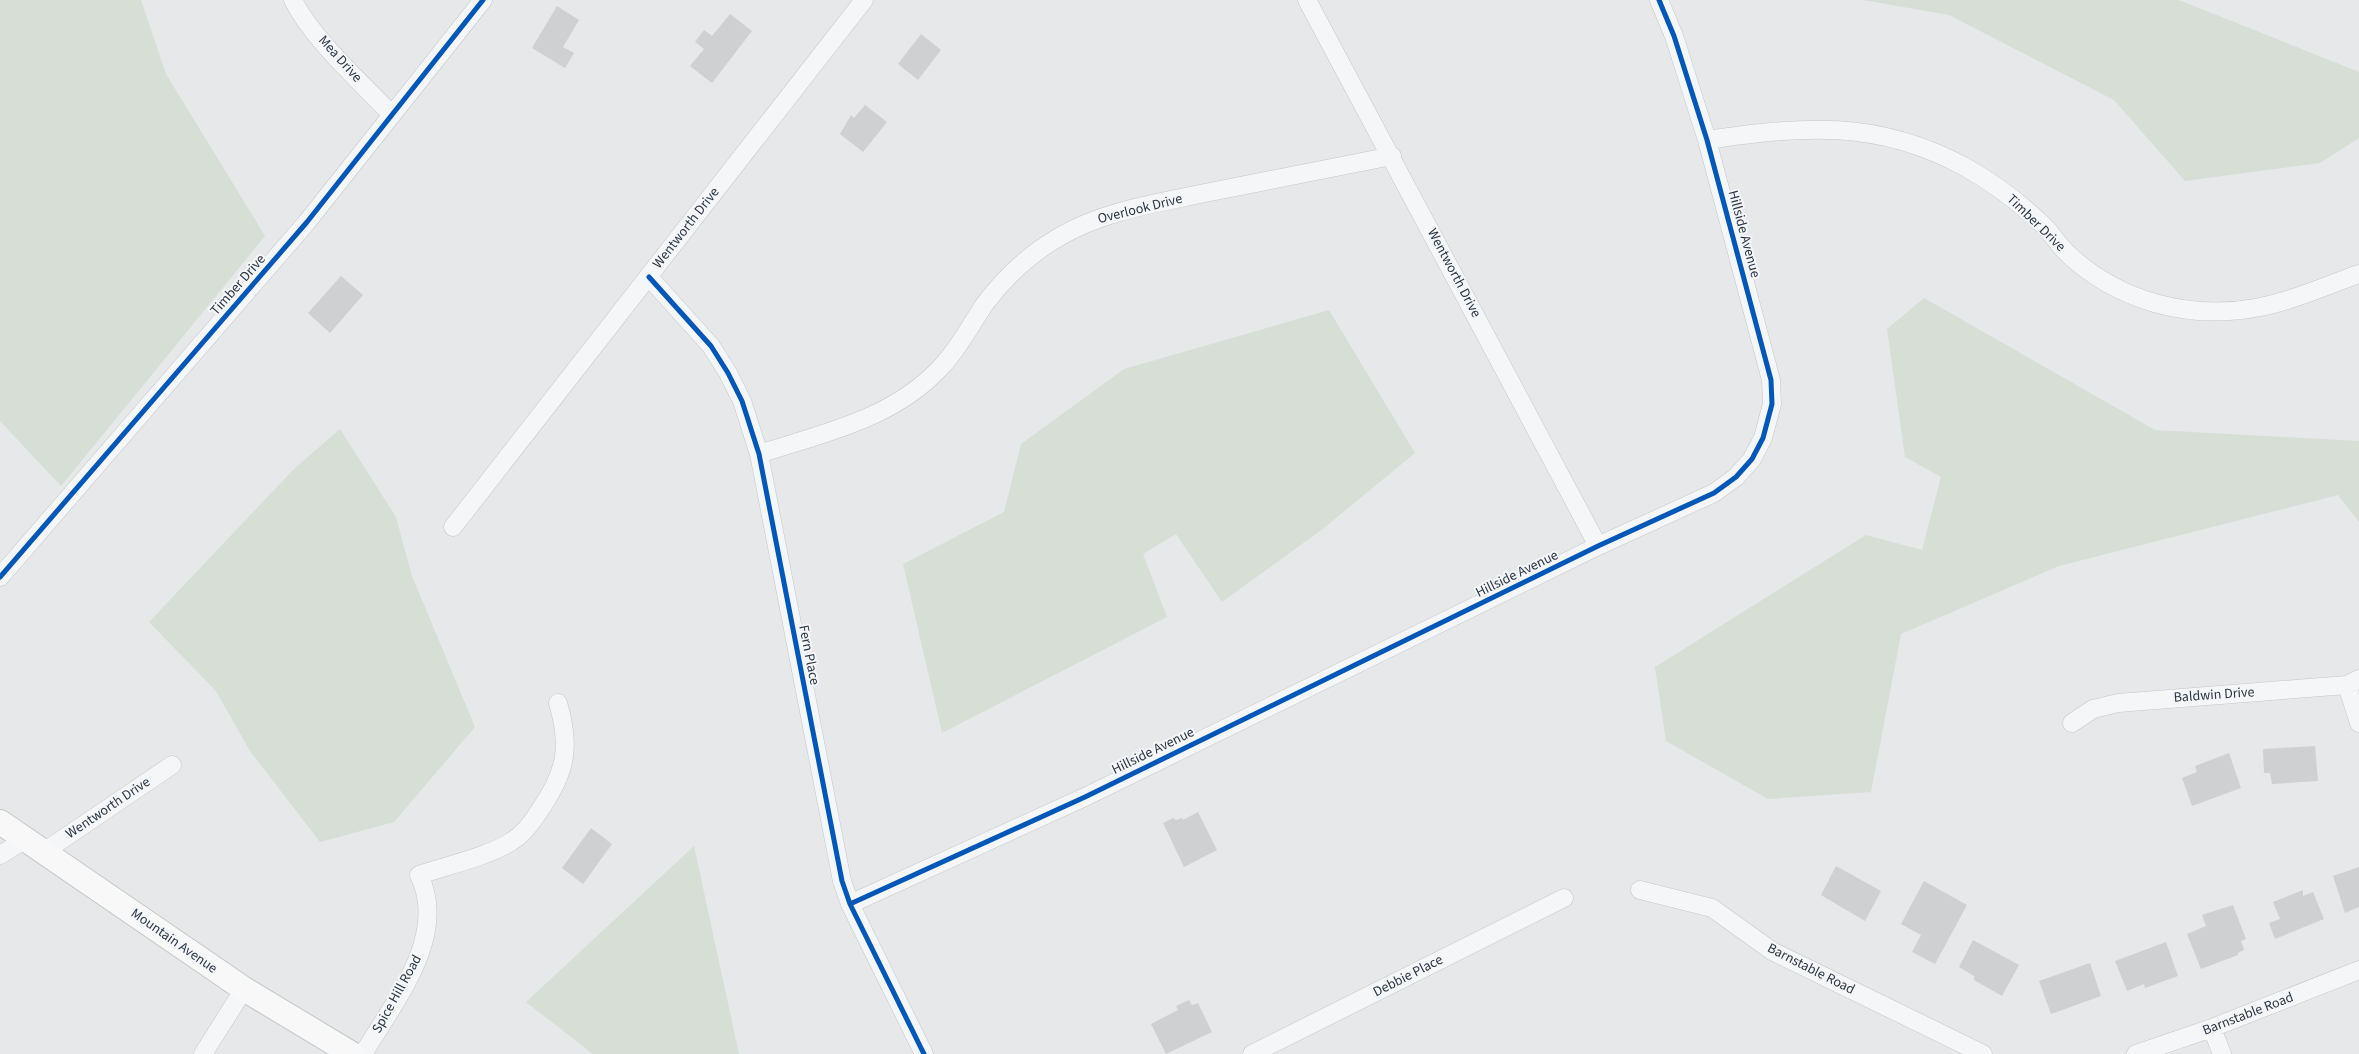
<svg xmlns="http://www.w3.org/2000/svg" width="2359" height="1054" viewBox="0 0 2359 1054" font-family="'Source Sans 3',sans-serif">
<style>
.green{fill:#d7ded6}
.building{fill:#ced0d2}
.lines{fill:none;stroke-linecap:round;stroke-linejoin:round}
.street-casing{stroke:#c4c6c8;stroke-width:19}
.secondary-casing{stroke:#c4c6c8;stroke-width:26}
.street{stroke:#f5f6f7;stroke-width:18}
.secondary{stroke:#f8f8f8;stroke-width:24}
.cycleway-casing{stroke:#f4f6f9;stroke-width:8}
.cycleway{stroke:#0057b8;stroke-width:5}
.labels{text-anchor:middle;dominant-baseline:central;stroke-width:4;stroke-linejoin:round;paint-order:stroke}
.street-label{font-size:14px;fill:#2c3744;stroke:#f4f6f9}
</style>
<rect width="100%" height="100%" fill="#e6e8ea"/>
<path class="green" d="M0 0H141L166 74 265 236 61 486 0 421Z
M1863 0H2179L2359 72V138L2320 163 2185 181 2114 100 1949 15Z
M1924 298 2155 430 2359 441V522L2338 495 2059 566 1901 634 1871 792 1768 799 1666 741 1655 667 1866 535 1922 550 1941 477 1905 457 1887 329Z
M1329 310 1415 453 1324 528 1222 602 1176 534 1143 554 1167 617 942 733 903 564 1004 512 1021 444 1124 369Z
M340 429 396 517 412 576 475 727 394 822 320 842 250 751 216 691 149 622 294 469Z
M694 846 739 1054H593L526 1002Z"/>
<path class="building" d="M557 6 579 20 563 47 574 53 565 68 532 48Z
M730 14 752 31 712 83 690 66 704 49 695 42 704 30 712 36Z
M921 34 941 50 918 80 898 64Z
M865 105 887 122 863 152 840 134 851 115 854 118Z
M341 276 363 295 330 333 308 313Z
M2315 746 2318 781 2272 784 2270 773H2264L2263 749Z
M2229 753 2241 788 2192 806 2182 778 2197 772 2195 766Z
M1198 812 1217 850 1184 867 1163 823 1173 818 1176 820 1182 818 1183 820Z
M591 828 612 844 583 884 562 868Z
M1836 866 1881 891 1865 921 1821 895Z
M2359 867V907L2345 913 2333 876Z
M1924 881 1967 905 1935 964 1912 952 1921 935 1901 924Z
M2303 890V896L2313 892 2324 919 2275 939 2269 923 2280 919 2273 902Z
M2233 905 2246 939 2241 941 2244 950 2238 953V955L2201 969 2187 934 2206 926 2202 915Z
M1973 940 2019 965 2002 996 1974 980V976L1959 967Z
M2166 942 2178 976 2145 988 2144 984 2127 991 2115 961Z
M2090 963 2101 996 2051 1014 2039 981Z
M1189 1000 1192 1005 1198 1003 1212 1032 1166 1054 1151 1024 1178 1010 1176 1006Z"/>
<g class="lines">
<g class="street-casing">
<path id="street" d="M293 0C313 40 361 82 392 115
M1307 0 1598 546
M1707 140C1802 126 1877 119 1965 167 1994 183 2020 203 2044 226 2053 235 2059 246 2069 255 2119 301 2188 320 2255 308 2290 302 2325 286 2359 274
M649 277 711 346 728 373 742 401 759 454 842 881 850 904 924 1054
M759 454C824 433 893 419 941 367 959 348 970 326 984 305 1004 278 1030 254 1059 237 1105 210 1159 203 1210 192 1271 180 1331 168 1392 156
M453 527 864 0
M0 577 307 222 483 0
M2347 685 2359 723
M2072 723 2093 709 2118 703 2347 685 2359 679
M45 851 172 765
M0 855 26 839
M1640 890 1712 908 1772 951 1983 1054
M850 904 1085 797 1598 546 1714 493 1736 477 1752 459 1763 438 1772 404 1771 380 1707 140 1674 36 1659 0
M2212 1028 2222 1054
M203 1054 244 989
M363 1054C394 1002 449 936 419 875 445 866 490 856 512 841 524 834 533 821 540 810 566 772 571 747 558 703
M1252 1054 1564 898
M2136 1054 2212 1028 2359 970"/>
</g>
<g class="secondary-casing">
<path id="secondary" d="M0 822 244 989 352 1054"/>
</g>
<use href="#street" class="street"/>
<use href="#secondary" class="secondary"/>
<g class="cycleway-casing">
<path id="cycleway" d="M649 277 711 346 728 373 742 401 759 454 842 881 850 904 924 1054
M0 577 307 222 483 0
M850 904 1085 797 1598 546 1714 493 1736 477 1752 459 1763 438 1772 404 1771 380 1707 140 1674 36 1659 0"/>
</g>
<use href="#cycleway" class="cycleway"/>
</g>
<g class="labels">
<g class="street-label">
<text transform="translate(340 59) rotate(48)">Mea Drive</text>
<text transform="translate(1140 209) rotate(-14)">Overlook Drive</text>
<text transform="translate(2036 223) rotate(44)">Timber Drive</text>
<text transform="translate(686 228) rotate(-52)">Wentworth Drive</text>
<text transform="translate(1744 234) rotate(75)">Hillside Avenue</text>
<text transform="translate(1454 273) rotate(62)">Wentworth Drive</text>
<text transform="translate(238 285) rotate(-49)">Timber Drive</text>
<text transform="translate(1517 574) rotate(-26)">Hillside Avenue</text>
<text transform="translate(809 655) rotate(79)">Fern Place</text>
<text transform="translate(2214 695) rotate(-4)">Baldwin Drive</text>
<text transform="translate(1153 751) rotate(-26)">Hillside Avenue</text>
<text transform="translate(108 808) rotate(-34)">Wentworth Drive</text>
<text transform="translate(174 941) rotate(35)">Mountain Avenue</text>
<text transform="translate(1811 969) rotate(27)">Barnstable Road</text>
<text transform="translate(1408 976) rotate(-27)">Debbie Place</text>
<text transform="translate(397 994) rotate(-61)">Spice Hill Road</text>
<text transform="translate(2248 1014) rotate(-21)">Barnstable Road</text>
</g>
</g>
</svg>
